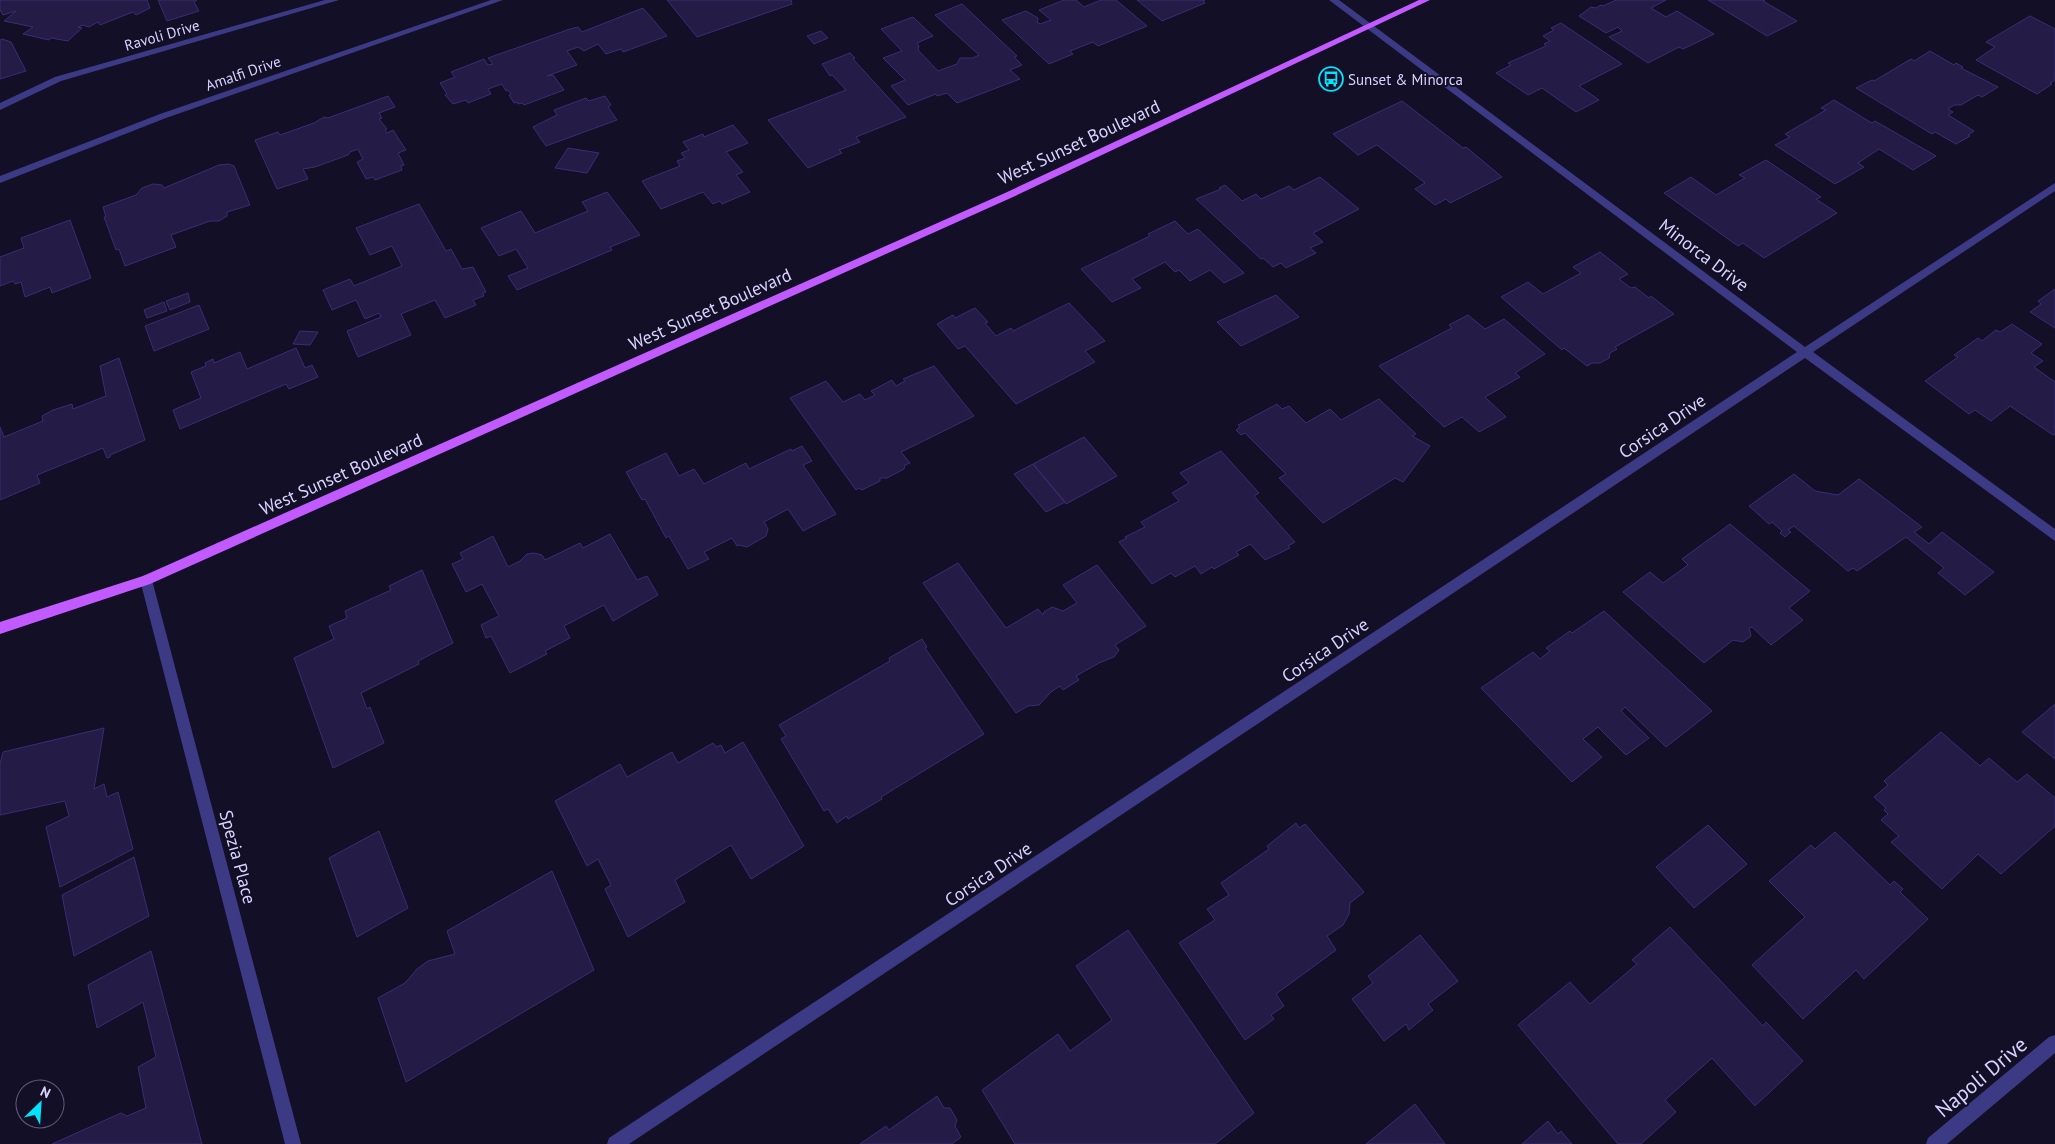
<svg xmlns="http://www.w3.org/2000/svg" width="2055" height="1144" viewBox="0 0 2055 1144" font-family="'PT Sans',sans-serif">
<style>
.building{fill:#241b47;stroke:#3b2d73}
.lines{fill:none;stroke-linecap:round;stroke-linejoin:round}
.minor{fill:#3d3a85;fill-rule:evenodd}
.major{fill:#c25bff;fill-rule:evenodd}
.labels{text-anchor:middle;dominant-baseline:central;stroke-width:4;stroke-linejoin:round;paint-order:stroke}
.far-street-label{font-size:15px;fill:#d9d4ff;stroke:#130f26}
.far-poi-label{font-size:15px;fill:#d9d4ff;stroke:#130f26;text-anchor:start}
.street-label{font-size:18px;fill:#d9d4ff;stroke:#130f26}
.near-street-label{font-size:21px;fill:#d9d4ff;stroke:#130f26}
</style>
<rect width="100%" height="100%" fill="#130f26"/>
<path class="building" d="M0 0H147L150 8 136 15 133 12 100 25 98 22 89 27 83 25 78 27 82 28 68 41 51 38 49 40 23 34 33 27 4 21 16 11 3 15 0 10Z
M158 0H197L194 2 199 11 167 21Z
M667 0H791L792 4 697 37Z
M1064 0H1076L1084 7 1101 0H1116L1147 26 1098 46 1093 42 1070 51 1073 54 1049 64 1002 20 1026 11 1038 18 1037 22 1040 24 1051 20 1039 10Z
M1137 0H1205L1203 1 1205 3 1162 21Z
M1616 0H1666L1651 8 1666 17 1677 11 1714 34 1683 49 1679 47 1648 63 1609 37 1622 31 1618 27 1606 33 1579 16 1591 7 1596 8 1601 5 1603 6Z
M1708 0H1765L1763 1 1797 21 1767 36Z
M962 4 1017 56 1014 57 1022 65 1010 70 1020 79 957 103 947 93 937 96 936 94 908 105 891 86 905 80 883 58 902 51 881 29 913 17 933 36 917 43 919 46 918 50 938 71 957 64 960 58H973L979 55 935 15Z
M643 8 667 36 623 52 621 49 606 54 598 44 584 51 578 47 567 51 577 65 547 76 553 75 564 90 524 105 522 103 518 104 517 102 514 103 509 95 511 94 508 90 506 91 502 84 488 89 491 94 468 103 466 100 453 104 445 95 447 94 440 83 455 77 451 72 484 59 488 65 493 64 488 58 570 29 578 27 582 32Z
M2030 16 2055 29V80L2050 83 2052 84 2037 94 1976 60 1995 47 1986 42Z
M1561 23 1622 64 1579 86 1599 100 1576 112 1542 88 1528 95 1496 73 1511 65 1508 63 1546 46 1544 44 1550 41 1543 36 1554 30 1551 28Z
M821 31 828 38 814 44 807 36Z
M2 39 11 42 26 71 0 79V40Z
M1930 51 1954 65 1956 63 1963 67 1961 68 1998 87 1982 97 1978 95 1961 105H1954L1948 109 1953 112 1948 115 1974 131 1968 135 1970 136 1956 144 1935 132 1932 134 1856 88 1872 80 1874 81 1911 59 1914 61Z
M850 53 855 58 853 59 906 117 856 137 860 142 839 150 842 153 808 168 768 120 846 90 832 75 830 76 822 64Z
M388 96 395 107 379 113 382 118 379 119 387 129 385 130 387 133 393 130 406 150 398 153 404 165 401 166 402 170 375 180 373 177 366 179 357 162 363 159 358 149 350 152 348 155 315 167 303 169 308 179 277 189 255 140 278 132 280 135 314 123 324 117 328 118Z
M605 96 611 105 608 107 617 120 546 146 533 127 557 115 554 110 586 98 589 101Z
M1834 100 1872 123 1875 121 1936 156 1913 170 1879 149 1858 163 1864 167 1835 184 1775 145 1790 137 1785 134 1826 110 1821 108Z
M1402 101 1463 148 1466 147 1502 177 1450 203 1446 199 1435 205 1415 189 1425 183 1377 145 1358 155 1333 134Z
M733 125 748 143 726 152 743 172 736 175 750 192 722 204 720 201 713 204 703 192 661 209 642 181 680 166 677 161 685 158 681 153 689 150 683 142 703 134 704 137Z
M568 148 599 153 587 173 555 168Z
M1766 160 1821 197 1816 199 1837 213 1764 258 1743 243 1738 246 1664 193 1691 177 1716 195 1745 178 1739 175Z
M229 164 234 166 250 205 227 212V216L219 221H210L171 235 176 247 125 266 119 249 116 250 104 217H106L103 207 136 195 142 188 153 184 162 185 164 188 219 165Z
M1320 177 1359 209 1313 233 1323 242 1310 248 1316 253 1286 268 1281 263 1273 267 1263 258 1261 259 1196 199 1221 189 1219 188 1225 185 1242 201 1256 194 1261 199 1289 186 1294 190Z
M607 192 640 235 610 247 612 250 517 290 508 276 528 268 516 249 499 256 481 228 521 211 535 233 588 211 582 202Z
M419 204 446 251 451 249 462 269 473 267 486 292 483 293 484 296 473 300 476 305 445 318 435 300 401 314 411 335 358 357 347 331 381 317 379 313 365 319 356 300 332 310 323 290 350 279 354 286 402 266 392 246 370 255 356 228Z
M70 220 91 278 52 293 50 287 25 297 21 282 15 284 13 281 0 286V257L24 248 21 238Z
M1175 221 1188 234 1198 229 1244 273 1224 283 1210 270 1190 281 1179 270 1175 272 1165 262 1132 279 1141 288 1112 302 1081 269 1150 236 1148 234Z
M1600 252 1628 274 1619 279 1631 288 1635 287 1649 298 1651 296 1674 314 1615 347 1617 349 1610 353 1609 358 1600 363H1592L1587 366 1564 348 1562 350 1501 297 1528 282 1543 294 1581 273 1573 267Z
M2055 289V328L2030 312 2041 304 2038 301Z
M188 293 190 302 170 310 166 301Z
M1276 295 1299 317 1241 346 1217 322Z
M164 302 167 311 147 318 144 310Z
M1069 303 1105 341 1085 351 1095 362 1016 404 965 346 958 349 937 324 953 315 955 318 975 308 988 322 985 323 996 336 1011 328 1013 331Z
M199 305 209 329 154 351 145 326Z
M1468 315 1485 329 1504 319 1545 354 1515 373 1520 377 1485 397 1506 417 1479 432 1462 417 1444 427 1379 366 1452 328 1449 325Z
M2012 324 2042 344 2031 353 2043 361 2034 367 2055 382V434L2053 435 2010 406 1991 421 1975 410 1969 414 1925 381 1958 357 1954 355 1978 338 1982 341 1996 330 2000 332Z
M300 331 318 332 310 345 293 344Z
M296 348 305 368 312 365 318 377 289 389 286 384 180 429 173 410 201 398 191 372 206 366 205 363 213 359 214 363 240 352 247 369Z
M119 358 145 440 110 455V457L107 458 103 448 37 475 40 483 0 500V427L4 437 43 421 42 416 53 410 72 404 73 409 106 396 100 366Z
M934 366 974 416 901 452 910 463 905 465 904 469 887 478H880V481L862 490 859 488 856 490 790 398 826 381 843 402 860 394 865 400 875 395 871 391 892 380 896 386 905 381 903 379Z
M1379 399 1416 434 1412 436 1430 446 1403 482 1395 478 1323 523 1279 478 1286 474 1245 433 1241 435 1236 430 1240 427 1238 425 1277 404 1282 409 1289 406 1306 423 1330 409 1341 420Z
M1084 437 1117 476 1066 504 1033 464Z
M802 446 812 461 803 465 836 514 803 531 788 509 764 522 768 529 766 536 747 547 739 545 737 546 732 538 704 552 709 559 688 569 669 536 666 538 645 499 642 500 626 472 666 453 679 476 694 469 704 484 746 463 749 469 791 449 792 451Z
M1221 451 1259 493 1254 496 1295 542 1288 546 1290 548 1265 560 1250 544 1236 552 1239 555 1214 569 1212 567 1201 574 1195 566 1175 577 1171 573 1152 584 1119 542 1127 538 1125 537 1145 527 1141 522 1179 501 1172 493 1189 483 1180 473Z
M1033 464 1065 502 1046 512 1014 474Z
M1794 474 1815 491 1838 495 1859 479 1922 527 1914 532 1929 544 1942 532 1994 572 1965 595 1938 573 1944 568 1906 537 1857 571 1853 568 1848 571 1794 526 1788 530 1791 532 1785 537 1780 533 1782 531 1772 522 1769 524 1749 506Z
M1730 524 1810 591 1789 608 1803 620 1771 645 1752 627 1749 628 1751 636 1743 642 1733 640 1704 663 1623 592 1650 572 1663 583 1688 565 1682 559Z
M610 534 637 580 647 576 658 595 613 621 604 605 564 626 570 638 545 651 547 654 510 673 491 636 486 638 481 625 499 616 482 584 466 592 452 564 463 559 460 553 493 536 508 567 520 561 527 554 534 553 542 555 545 560 580 543 583 548Z
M958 563 1006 628 1038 609 1043 615 1044 612 1052 607 1063 611 1077 603 1063 585 1097 565 1146 626 1115 645 1119 650 1114 657 1099 663 1076 676 1079 680 1063 690 1060 686 1051 692 1039 705 1028 706 1016 713 923 583Z
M422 570 453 643 418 661 419 664 361 693 367 709 370 707 384 743 333 768 294 658 334 639 329 626 347 618 345 611 391 590 389 586Z
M1604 611 1712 711 1666 747 1625 707 1621 711 1649 738 1626 755 1598 727 1583 739 1602 757 1572 782 1481 688 1533 652 1540 659 1550 651 1546 648 1570 631 1572 633Z
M922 639 927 647 925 648 984 734 881 797 882 799 848 819 847 816 837 823 828 809 824 811 781 739 786 736 779 725 890 661 889 658Z
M2055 704V759L2022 732Z
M104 728 94 789 104 784 107 797 118 792 133 849 60 887 46 827 69 816 65 801 0 815V764L3 752Z
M1941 732 1980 766 1989 758 2017 782 2027 774 2055 798V826L2001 874 1978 854 1942 889 1891 842 1899 836 1881 820 1888 814 1884 810 1886 808 1874 797 1888 785 1884 781Z
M743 742 804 846 751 879 731 845 675 880 685 902 628 937 605 889 611 885 598 859 587 866 555 801 620 764 627 777 672 752 678 763 713 743 716 747 721 745 725 753Z
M1296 823 1299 828 1305 824 1364 892 1350 903 1349 914 1343 925 1327 936 1336 950 1276 994 1284 1006 1271 1015 1274 1019 1245 1040 1179 943 1215 920 1207 909 1229 895 1221 883 1269 849 1267 846Z
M1708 825 1747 864 1694 908 1656 867Z
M379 831 408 908 357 937 329 858Z
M1835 832 1890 885 1894 881 1903 889 1900 892 1928 919 1864 979 1856 970 1803 1019 1752 965 1805 917 1769 881 1811 845 1815 849Z
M134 857 149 916 74 956 62 895Z
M552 871 594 970 406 1082 378 998 405 983 417 969 428 961 455 954 447 931Z
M1670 927 1763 1026 1766 1022 1803 1061 1755 1106 1712 1058 1665 1100 1676 1112 1641 1144H1618L1518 1025 1570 982 1590 1004 1637 964 1632 960Z
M1128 930 1254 1113 1215 1144H1015L982 1090 1058 1034 1070 1051 1112 1020 1076 966Z
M1420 935 1458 981 1428 1004 1433 1010 1409 1030 1406 1024 1384 1041 1352 999 1373 983 1368 976Z
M151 951 202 1144H52L121 1113 127 1116 146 1108 138 1067 156 1057 143 1002 97 1028 88 985Z
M937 1096 944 1108H950L957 1120 955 1126 961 1137 952 1144H860L886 1126 889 1130Z
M1415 1104 1445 1144H1366Z
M1548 1121 1558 1134 1561 1131 1572 1144H1522Z"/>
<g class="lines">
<path class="minor" d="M325 0H339L61 81 0 110V103L55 77Z
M491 0H503L166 118 0 183V176L160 114Z
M1329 0H1339L1805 347 2055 183V191L1813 352 2055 529V541L1805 358 629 1144H607L609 1138 1797 352Z
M146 575 150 576 152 580 301 1144H285L140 580 142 576Z
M2055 1035V1053L1947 1144H1926L1928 1138 2049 1037Z"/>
<path class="major" d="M1419 0H1430L1013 197 150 584 0 634V622L143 576 1005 193Z"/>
</g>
<defs>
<g id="bus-ring" transform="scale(1.25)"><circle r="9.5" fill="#130f26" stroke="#00e5ff" stroke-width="1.5"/><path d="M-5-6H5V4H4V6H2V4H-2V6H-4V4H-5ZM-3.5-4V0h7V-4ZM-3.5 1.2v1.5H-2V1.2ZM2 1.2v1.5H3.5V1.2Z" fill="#00e5ff"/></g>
</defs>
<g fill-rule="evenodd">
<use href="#bus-ring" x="1331" y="79"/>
</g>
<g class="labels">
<g class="far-street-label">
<text transform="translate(162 35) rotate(-16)">Ravoli Drive</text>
<text transform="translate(243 73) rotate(-19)">Amalfi Drive</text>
</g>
<g class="far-poi-label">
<text x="1348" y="79">Sunset &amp; Minorca</text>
</g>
<g class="street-label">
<text transform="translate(1079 142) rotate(-25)">West Sunset Boulevard</text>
<text transform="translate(1704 255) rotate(37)">Minorca Drive</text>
<text transform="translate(710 309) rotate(-24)">West Sunset Boulevard</text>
<text transform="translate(1662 426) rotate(-34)">Corsica Drive</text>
<text transform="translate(341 474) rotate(-24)">West Sunset Boulevard</text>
<text transform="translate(1325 650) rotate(-34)">Corsica Drive</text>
<text transform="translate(238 857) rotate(75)">Spezia Place</text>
<text transform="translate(988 874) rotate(-34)">Corsica Drive</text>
</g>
<g class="near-street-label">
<text transform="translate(1981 1077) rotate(-40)">Napoli Drive</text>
</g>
</g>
<g transform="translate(40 1104) rotate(25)"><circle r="24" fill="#130f26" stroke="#625e7d"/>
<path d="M0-4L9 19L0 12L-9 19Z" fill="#00e5ff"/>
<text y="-8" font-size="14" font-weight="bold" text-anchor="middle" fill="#d9d4ff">N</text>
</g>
</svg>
